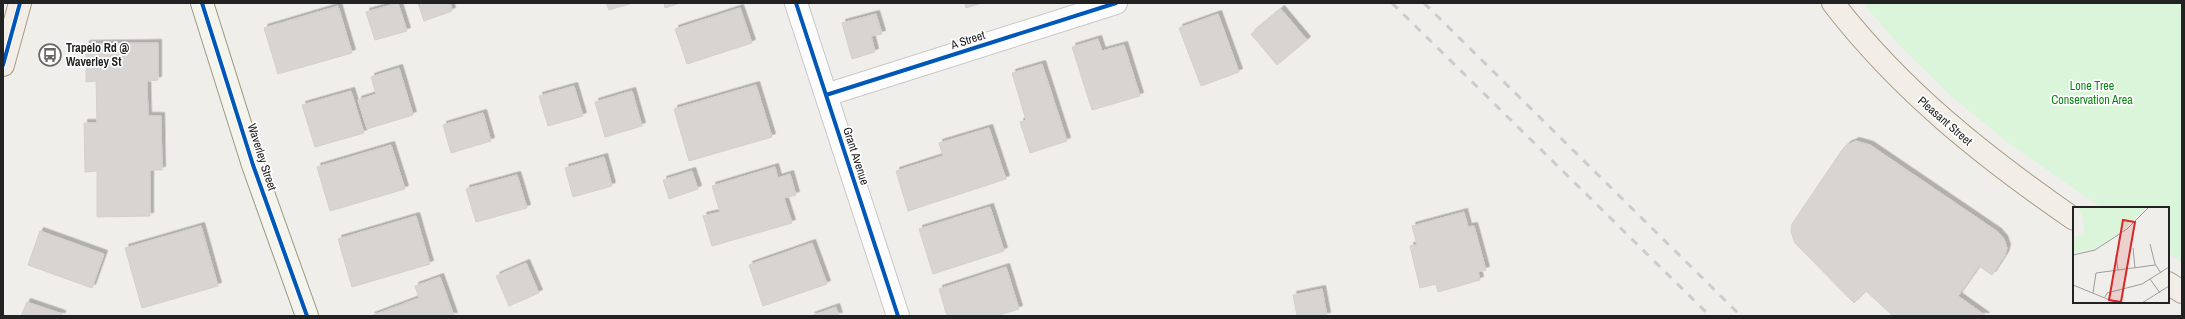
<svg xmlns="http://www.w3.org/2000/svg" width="2185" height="319" viewBox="0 0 2185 319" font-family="'Archivo Narrow',sans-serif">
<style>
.park{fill:#daf5da}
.building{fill:#d7d4d2;stroke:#d3d0cc;filter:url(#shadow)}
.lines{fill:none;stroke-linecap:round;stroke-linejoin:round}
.street-casing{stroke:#c9c8c7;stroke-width:24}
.secondary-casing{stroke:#999a82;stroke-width:24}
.primary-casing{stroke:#a79c86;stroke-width:24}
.street{stroke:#fdfcfc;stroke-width:22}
.secondary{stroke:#f4f4ed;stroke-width:22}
.primary{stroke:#f3ede7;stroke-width:22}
.rail{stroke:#ccc;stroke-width:3;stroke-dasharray:8 8;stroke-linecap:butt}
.cycleway-casing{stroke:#fff;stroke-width:6}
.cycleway{stroke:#0057b8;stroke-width:4}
.labels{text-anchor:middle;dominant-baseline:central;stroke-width:3.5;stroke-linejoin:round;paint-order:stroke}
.street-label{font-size:12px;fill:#222;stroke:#fff}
.poi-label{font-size:12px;font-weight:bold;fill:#222;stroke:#fff;text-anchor:start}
.park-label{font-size:12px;fill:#0c8416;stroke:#fff}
.inset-road{fill:none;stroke:#9e9c9b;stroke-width:1}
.view{fill:#d62828;fill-opacity:0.15;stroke:#d62828;stroke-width:2}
.inset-edge{fill:none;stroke:#222;stroke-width:2}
</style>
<defs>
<filter id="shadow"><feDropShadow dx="3.5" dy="-3.5" stdDeviation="0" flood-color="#0004"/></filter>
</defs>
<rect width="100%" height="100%" fill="#f0eeeb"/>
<path class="park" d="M1863 3H2182V263L2168 253V208H2102L2011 145 1952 97 1898 44Z"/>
<path class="building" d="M398 3 407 31 375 40 366 12Z
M418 3H450L452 11 424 21Z
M606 3H633L609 10Z
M664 3H680L665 8Z
M965 3H982L966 8Z
M338 6 352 53 278 74 264 28Z
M740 8 752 43 687 64 675 29Z
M1281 9 1307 40 1277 65 1251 34Z
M876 14 882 34 871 36 875 52 852 59 842 23Z
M1218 14 1239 72 1201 86 1179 28Z
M1098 39 1102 51 1124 45 1140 96 1092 110 1072 47Z
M158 43V80L147 81 148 116H161L162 170H150V216L97 217V171L85 172 84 123H97L96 81 86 82V44Z
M1042 64 1067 141 1030 153 1020 122 1026 120 1012 73Z
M399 68 413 115 367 129 358 100 376 94 371 77Z
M756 85 772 137 689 161 674 109Z
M574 86 583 116 548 126 539 96Z
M351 91 364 133 315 147 302 105Z
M632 91 642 126 605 137 595 102Z
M483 113 491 141 451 153 443 125Z
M989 128 1006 179 908 211 896 171 943 156 939 143Z
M1856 141 1870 145 1998 232 2004 239 2007 248 2005 255 1992 275 1979 266 1958 296 1986 316H1893L1866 291 1854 303 1795 243 1791 232 1792 224 1842 150 1847 145Z
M391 145 405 189 330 211 317 167Z
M604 157 612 186 573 197 565 168Z
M775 167 778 178 790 174 796 195 784 198 792 223 712 246 703 216 720 212 712 186Z
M692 171 698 189 669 199 663 180Z
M517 175 527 208 476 222 466 189Z
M990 207 1004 251 933 274 919 229Z
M1464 212 1468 227 1474 226 1486 270 1478 272 1480 280 1438 292 1436 284 1420 288 1410 246 1417 245 1412 226Z
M416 216 430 264 352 287 338 239Z
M201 226 218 286 142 308 125 248Z
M40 231 104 254 92 288 28 265Z
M812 243 827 284 763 306 749 265Z
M526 263 539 293 509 306 496 276Z
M1006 267 1019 309 996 316H947L939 289Z
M440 277 454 316H371L419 298 415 286Z
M1322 289 1327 316H1297L1293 295Z
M27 302 62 314V316H21Z
M836 307 839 316H811Z"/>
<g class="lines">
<g class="street-casing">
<path id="street" d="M796 3 898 316
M826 95 1116 3"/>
</g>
<g class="secondary-casing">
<path id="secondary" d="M202 3 253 165 307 316"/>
</g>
<g class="primary-casing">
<path id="primary" d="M1833 3C1901 91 1983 156 2074 219
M3 65 20 3
M2168 283 2182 292"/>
</g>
<use href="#street" class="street"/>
<use href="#secondary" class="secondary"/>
<use href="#primary" class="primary"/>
<path class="rail" d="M1392 3 1710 316
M1424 3 1741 316"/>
<g class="cycleway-casing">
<path id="cycleway" d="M202 3 253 165 307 316
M796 3 898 316
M3 65 20 3
M826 95 1116 3"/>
</g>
<use href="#cycleway" class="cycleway"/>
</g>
<defs>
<g id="bus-ring" transform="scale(1.15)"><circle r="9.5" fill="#fff" stroke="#6a6968" stroke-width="1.5"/><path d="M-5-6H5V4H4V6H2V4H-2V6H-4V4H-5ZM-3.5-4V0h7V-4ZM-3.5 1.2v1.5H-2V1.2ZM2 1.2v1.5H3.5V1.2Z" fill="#6a6968"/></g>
</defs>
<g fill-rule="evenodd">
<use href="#bus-ring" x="50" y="55"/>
</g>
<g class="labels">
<g class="street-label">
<text transform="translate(968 40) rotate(-18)">A Street</text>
<text transform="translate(1945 121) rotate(41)">Pleasant Street</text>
<text transform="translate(856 156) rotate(72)">Grant Avenue</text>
<text transform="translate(262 157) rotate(72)">Waverley Street</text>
</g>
<g class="poi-label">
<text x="66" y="48">Trapelo Rd @<tspan x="66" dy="14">Waverley St</tspan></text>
</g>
<g class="park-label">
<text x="2092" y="86">Lone Tree<tspan x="2092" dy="14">Conservation Area</tspan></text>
</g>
</g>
<g transform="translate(2073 207)">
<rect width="96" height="96" fill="#f0eeeb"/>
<path d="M5 0H74L47 25 24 41 0 46V30L11 28 10 11Z" fill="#daf5da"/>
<path class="inset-road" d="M77 37 82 57 88 66M60 41 62 61M0 48 22 43 54 22 76 0M43 48 45 63M77 72 87 86M0 78 44 96M20 86 23 66 82 58M32 90 34 86 69 77 96 60M69 96 96 79"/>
<path class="view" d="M50 13 62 15 48 95 36 93Z"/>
<rect width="96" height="96" class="inset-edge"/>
</g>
<rect width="2185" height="319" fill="none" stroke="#222222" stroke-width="8"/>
</svg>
